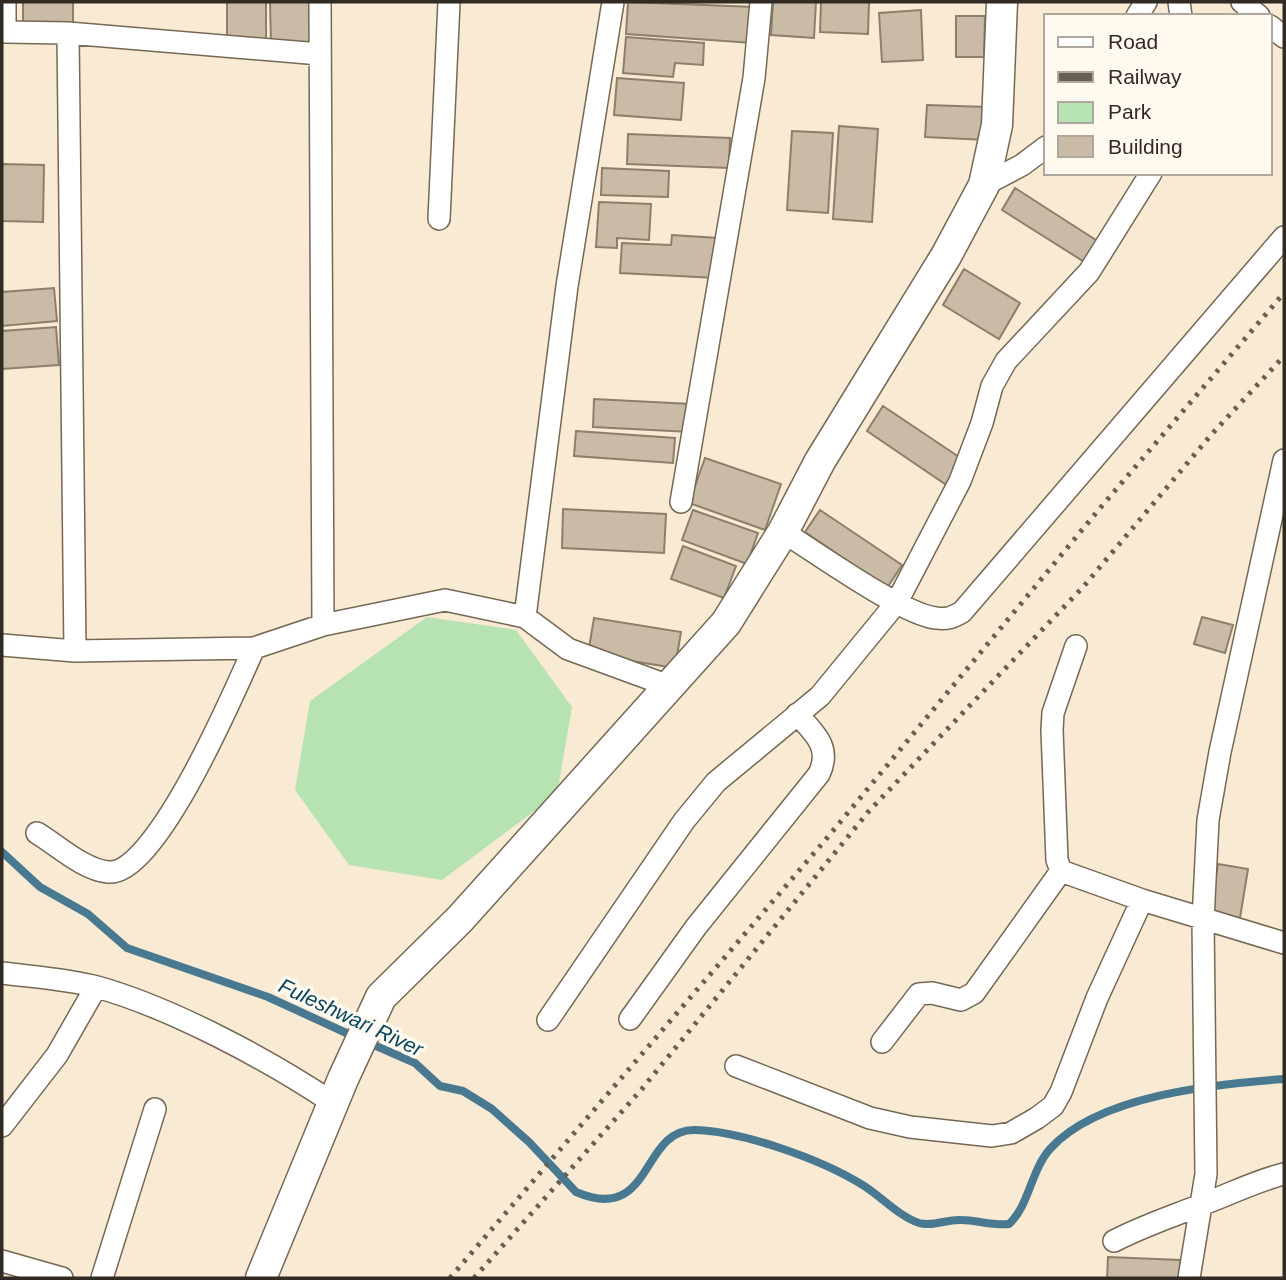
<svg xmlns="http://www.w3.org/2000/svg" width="1286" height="1280" viewBox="0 0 1286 1280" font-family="Arial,sans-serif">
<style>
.green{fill:#b7e2b2}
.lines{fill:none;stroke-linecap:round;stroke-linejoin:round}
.stream{stroke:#487990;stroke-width:8}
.building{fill:#c9bba5;stroke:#8c7f6b;stroke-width:2}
.street-casing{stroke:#756855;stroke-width:24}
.secondary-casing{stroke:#756855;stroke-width:33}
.street{stroke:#fff;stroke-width:21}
.secondary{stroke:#fff;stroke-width:30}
.rail{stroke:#675f53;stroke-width:5;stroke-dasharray:3.5 7;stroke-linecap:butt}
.labels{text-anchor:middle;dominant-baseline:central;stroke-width:7;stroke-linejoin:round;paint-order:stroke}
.water-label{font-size:21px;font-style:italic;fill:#064660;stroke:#fff9f0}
</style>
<rect width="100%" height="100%" fill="#f9ead3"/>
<path class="green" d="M427 617 516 630 572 707 557 794 442 880 349 865 295 790 310 701Z"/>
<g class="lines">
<path class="stream" d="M2 852 40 887 88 914 127 948 268 997 355 1037
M367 1042 415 1063 440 1086 463 1091 492 1109 529 1142 576 1192C653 1225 640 1130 694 1130 742 1131 820 1159 861 1184 880 1195 898 1216 919 1223 933 1227 947 1219 961 1220 977 1220 993 1226 1009 1224 1029 1206 1031 1170 1050 1149 1098 1095 1216 1084 1284 1079"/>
</g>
<path class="building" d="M23 2H73V30H23Z
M227 2H266V43L227 44Z
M270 2H309L310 42 271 43Z
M628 2 755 7 752 43 626 34Z
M773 2H816L814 38 771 35Z
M821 2H869L868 34 820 32Z
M921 10 923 60 882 62 879 13Z
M956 16H985L984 57H956Z
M626 37 704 43 703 65 675 63 673 77 623 73Z
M617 78 684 83 681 120 614 115Z
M927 105 987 107 986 140 925 137Z
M839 126 878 129 872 222 833 219Z
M792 131 833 133 828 213 787 210Z
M628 134 730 138 729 168 627 164Z
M2 164 44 165 43 222 2 221Z
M602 168 669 171 668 197 601 195Z
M1015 188 1099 242 1086 263 1002 210Z
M599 202 651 204 649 240 617 238V248L596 247Z
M672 235 718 238 716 278 620 273 622 243 671 245Z
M964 269 1020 303 999 339 943 305Z
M54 288 57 321 2 326V292Z
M56 327 59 365 2 369V331Z
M594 399 691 404 690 432 593 427Z
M883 406 965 461 948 486 867 431Z
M576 431 675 438 673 463 574 456Z
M705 458 781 484 765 530 689 503Z
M563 509 666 514 664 553 562 548Z
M693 510 758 533 747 564 682 540Z
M820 510 902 565 887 588 805 532Z
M683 546 736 566 724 598 671 579Z
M1202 617 1233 625 1225 653 1194 644Z
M594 618 681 632 675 668 588 654Z
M1218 864 1248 869 1239 924 1209 918Z
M1108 1257 1180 1260V1278H1107Z"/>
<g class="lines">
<g class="street-casing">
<path id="street" d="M5 2V32L68 33 320 54
M320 2 323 625
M1179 2 1181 16
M1242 2 1259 16
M1137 16 1146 2
M1270 26 1284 37
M68 33 75 651
M984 185 1022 165 1046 147
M439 219 449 2
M681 502 754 78 761 2
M783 532C816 552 903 615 936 618 947 620 953 617 962 612L1284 237
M525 617 567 286 613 2
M2 645 75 651 254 648 323 625 445 600 525 617 568 649 669 686
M1076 646 1053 713 1052 730 1057 860 1061 871 1142 900 1284 943
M37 833C57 845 84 870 108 872 156 877 236 688 254 648
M2 973C33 977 67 979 97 987 172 1008 269 1060 333 1103
M630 1019 696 927 819 774C832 747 814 733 797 714
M548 1020 684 821 716 782 820 696 897 602 960 481 982 423 992 386 1006 361 1089 272 1151 173
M882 1042 919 994 932 993 961 1000 974 993 1061 871
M736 1066 870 1118 910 1127 992 1136 1011 1133 1037 1118 1053 1106 1061 1092 1097 998 1142 900
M2 1126 57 1055 96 987
M1114 1241C1145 1225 1171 1217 1203 1204 1231 1194 1255 1181 1284 1174
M2 1261 62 1278
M102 1278 155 1109
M1189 1278 1206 1174 1203 920 1208 820 1220 752 1284 460"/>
</g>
<g class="secondary-casing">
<path id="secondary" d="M261 1278 343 1079 381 997 460 919 726 623 783 532 820 461 946 256 984 185 997 125 1002 2"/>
</g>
<use href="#street" class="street"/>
<use href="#secondary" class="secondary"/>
<path class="rail" d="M450 1278 827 838 1101 507 1284 293
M474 1278 641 1090 869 811 1084 586 1211 435 1284 356"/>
</g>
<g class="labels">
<g class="water-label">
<text transform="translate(351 1017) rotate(25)">Fuleshwari River</text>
</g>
</g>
<rect width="1286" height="1280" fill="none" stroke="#312b23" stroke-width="7"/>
<rect x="1044" y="14" width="228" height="161" fill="#fff9f0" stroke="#ada79e" stroke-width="2"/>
<rect x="1058" y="37" width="35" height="10" fill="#ffffff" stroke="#ada79e" stroke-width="2"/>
<text x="1108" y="49" font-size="21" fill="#312b23">Road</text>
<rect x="1058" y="72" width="35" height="10" fill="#675f53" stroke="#ada79e" stroke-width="2"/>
<text x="1108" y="84" font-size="21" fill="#312b23">Railway</text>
<rect x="1058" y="102" width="35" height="21" fill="#b7e2b2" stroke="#ada79e" stroke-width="2"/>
<text x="1108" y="119" font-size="21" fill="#312b23">Park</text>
<rect x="1058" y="136" width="35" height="21" fill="#c9bba5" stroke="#ada79e" stroke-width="2"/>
<text x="1108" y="154" font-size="21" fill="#312b23">Building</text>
</svg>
